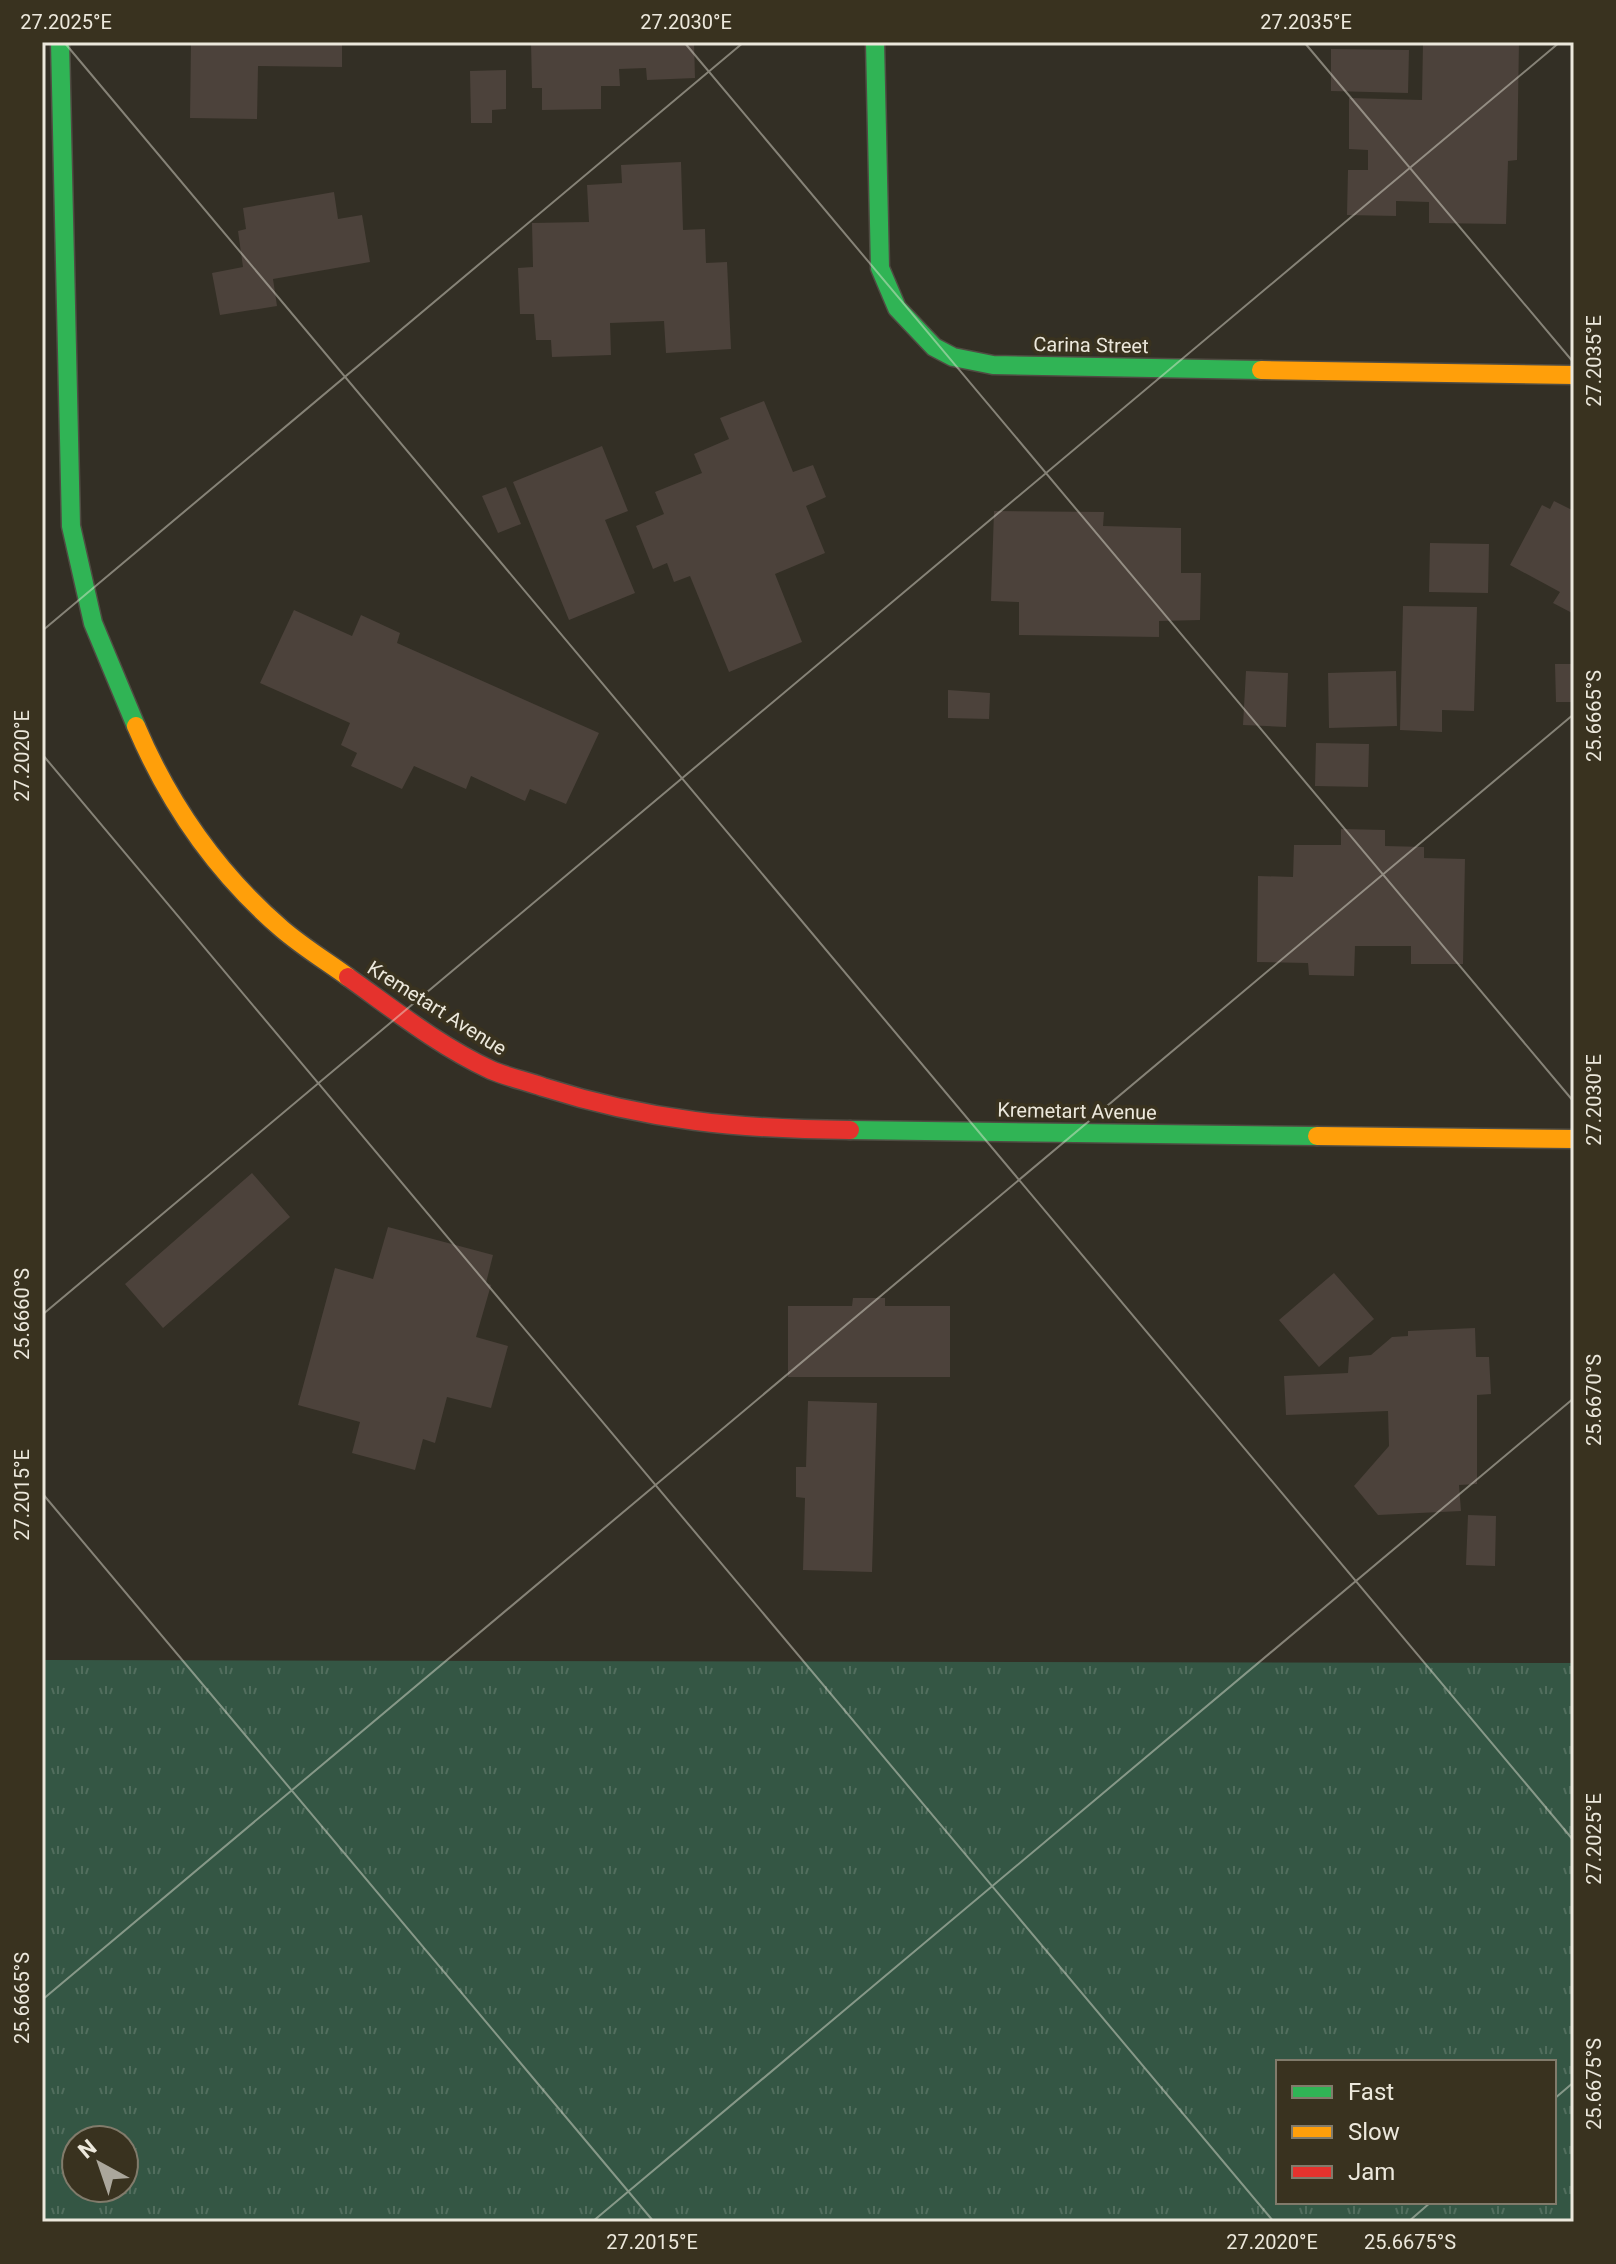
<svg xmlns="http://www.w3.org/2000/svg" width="1616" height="2264" viewBox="0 0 1616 2264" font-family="Roboto,sans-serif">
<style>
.grass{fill:url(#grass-tufts);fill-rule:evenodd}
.building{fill:#4c423b}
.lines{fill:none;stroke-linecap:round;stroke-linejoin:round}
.fast-casing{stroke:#504c43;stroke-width:21}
.slow-casing{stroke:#504c43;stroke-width:21}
.jam-casing{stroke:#504c43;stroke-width:21}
.fast{stroke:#30b455;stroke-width:18}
.slow{stroke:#ff9f0a;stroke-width:18}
.jam{stroke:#e5322d;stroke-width:18}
.ticks{fill:none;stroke:#ece8dc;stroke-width:2;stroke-opacity:0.45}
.labels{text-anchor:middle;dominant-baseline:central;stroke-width:7;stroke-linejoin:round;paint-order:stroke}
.street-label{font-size:20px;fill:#ece8dc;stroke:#39321f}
.neatline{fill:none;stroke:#ece8dc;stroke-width:3}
.ticks-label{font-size:20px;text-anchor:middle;fill:#ece8dc}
</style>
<defs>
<pattern id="grass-tufts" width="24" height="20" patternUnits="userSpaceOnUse" patternTransform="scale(2)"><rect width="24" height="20" fill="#345644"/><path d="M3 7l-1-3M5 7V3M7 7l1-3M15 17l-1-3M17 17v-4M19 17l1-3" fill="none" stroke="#526e5e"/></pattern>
</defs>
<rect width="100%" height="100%" fill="#332f25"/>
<path class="grass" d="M42 1660 1574 1663V2222H42ZM1278 2062H1554V2202H1278ZM76 2140H124V2188H76Z"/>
<path class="building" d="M191 42H342V67L258 66 257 119 190 118Z
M531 42H694L695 78 647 80 646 68 619 69 620 86H601V109L542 110V88H532Z
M1423 42H1519L1517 160 1508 161 1506 224 1429 223V202L1396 201V216L1347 215 1348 170H1368V150L1349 149V98L1422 100Z
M1331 49 1409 50 1408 93 1331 91Z
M506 70V109L492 110V123H471L470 71Z
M681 162 683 230 705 229 706 263 727 262 731 349 666 353 664 321 610 323 611 355 552 357 551 340H536L534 314H520L518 268 533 267 532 223 589 222 587 185 622 183 621 165Z
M334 192 338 219 362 215 370 262 273 279 277 306 220 315 212 273 243 267 238 231 246 229 243 208Z
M764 401 793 472 813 465 826 497 806 506 825 553 775 574 802 642 729 672 690 576 674 582 667 563 653 569 636 526 664 514 655 492 702 473 694 454 729 439 720 418Z
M602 446 628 511 605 520 635 593 569 620 513 482Z
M506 487 521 524 498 533 482 496Z
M1554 501 1574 511V614L1553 603 1560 592 1510 565 1542 505 1550 509Z
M994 511 1104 512 1103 526 1181 528V573H1201L1200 620 1159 621V637L1019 635V602L991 601Z
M1430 543 1489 544 1488 593 1429 592Z
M1403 606 1477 607 1474 711 1442 710V732L1400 730Z
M294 610 352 636 361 615 400 633 397 643 599 733 566 804 530 789 525 801 471 776 466 789 414 766 402 789 351 766 357 753 341 745 350 723 260 683Z
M1555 664H1574V702H1556Z
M1246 671 1288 673 1286 727 1243 725Z
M1396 671 1397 726 1329 728 1328 673Z
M948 690 990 693 989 719 948 718Z
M1316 743 1369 744 1368 787 1315 786Z
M1341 829 1385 830V846L1424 847V858L1465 859 1463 964H1411V946H1355L1354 976 1309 975 1308 963 1257 962 1258 876 1293 877 1294 845H1341Z
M252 1173 290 1217 163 1328 125 1284Z
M388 1227 493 1255 486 1283 491 1285 476 1337 508 1346 491 1408 447 1397 435 1443 423 1439 415 1470 352 1453 360 1422 298 1405 335 1268 373 1279Z
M1334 1273 1374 1319 1319 1367 1279 1320Z
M853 1298H885V1306H950V1377H788V1306H852Z
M1475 1328 1476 1357H1489L1491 1394 1477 1395V1484L1459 1485 1461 1511 1378 1515 1354 1486 1389 1446 1388 1411 1286 1415 1284 1376 1348 1373 1349 1357 1371 1355 1392 1337 1408 1336V1331Z
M808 1401 877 1403 872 1572 803 1570 805 1498 796 1497V1467H806Z
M1468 1515 1496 1516 1495 1566 1466 1565Z"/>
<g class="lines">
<g class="fast-casing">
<path id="fast" d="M60 42 71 526 93 623 136 726
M875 42 880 268 897 308 934 347 953 357 993 365 1261 370
M850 1130 1317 1136"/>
</g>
<g class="slow-casing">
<path id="slow" d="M1261 370 1574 375
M136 726C170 806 217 873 282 929 303 947 326 961 348 977
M1317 1136 1574 1139"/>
</g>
<g class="jam-casing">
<path id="jam" d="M348 977C393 1009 439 1046 491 1070 507 1077 526 1081 543 1087 649 1121 739 1129 850 1130"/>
</g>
<use href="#fast" class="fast"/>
<use href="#slow" class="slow"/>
<use href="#jam" class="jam"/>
</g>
<path class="ticks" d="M64 42 1574 1841M684 42 1574 1102M1304 42 1574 363M42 631 744 42M42 754 1274 2222M42 1315 1560 42M42 1493 654 2222M42 2000 1574 714M1554 2099 1574 2082M592 2222 1574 1398M1408 2222 1431 2202"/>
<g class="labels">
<g class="street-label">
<text transform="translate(1091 345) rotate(1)">Carina Street</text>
<text transform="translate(437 1008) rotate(32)">Kremetart Avenue</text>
<text transform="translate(1077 1111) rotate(1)">Kremetart Avenue</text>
</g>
</g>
<rect width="1616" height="2264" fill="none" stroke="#39321f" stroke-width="88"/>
<rect x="1276" y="2060" width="280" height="144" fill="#39321f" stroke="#817b6b" stroke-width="2"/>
<rect x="1292" y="2086" width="40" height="12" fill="#30b455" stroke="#817b6b" stroke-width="2"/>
<text x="1348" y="2100" font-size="24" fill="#ece8dc">Fast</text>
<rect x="1292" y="2126" width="40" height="12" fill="#ff9f0a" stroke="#817b6b" stroke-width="2"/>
<text x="1348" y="2140" font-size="24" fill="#ece8dc">Slow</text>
<rect x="1292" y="2166" width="40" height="12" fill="#e5322d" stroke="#817b6b" stroke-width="2"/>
<text x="1348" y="2180" font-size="24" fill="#ece8dc">Jam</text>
<g transform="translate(100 2164) rotate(320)"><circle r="38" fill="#39321f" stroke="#817b6b" stroke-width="2"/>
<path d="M0-6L14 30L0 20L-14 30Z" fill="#aba79c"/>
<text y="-12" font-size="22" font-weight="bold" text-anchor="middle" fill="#ece8dc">N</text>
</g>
<rect x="44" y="44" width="1528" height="2176" class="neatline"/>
<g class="ticks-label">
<text x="66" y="29">27.2025°E</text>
<text x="686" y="29">27.2030°E</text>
<text x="1306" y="29">27.2035°E</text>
<text transform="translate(1594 361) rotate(-90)" y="7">27.2035°E</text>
<text transform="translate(1594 716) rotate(-90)" y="7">25.6665°S</text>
<text transform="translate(22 756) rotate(-90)" y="7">27.2020°E</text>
<text transform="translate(1594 1100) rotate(-90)" y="7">27.2030°E</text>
<text transform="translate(22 1314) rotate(-90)" y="7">25.6660°S</text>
<text transform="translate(1594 1400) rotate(-90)" y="7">25.6670°S</text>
<text transform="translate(22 1495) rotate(-90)" y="7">27.2015°E</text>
<text transform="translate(1594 1839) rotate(-90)" y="7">27.2025°E</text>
<text transform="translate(22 1998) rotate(-90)" y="7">25.6665°S</text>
<text transform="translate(1594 2084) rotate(-90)" y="7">25.6675°S</text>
<text x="652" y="2249">27.2015°E</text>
<text x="1272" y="2249">27.2020°E</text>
<text x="1410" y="2249">25.6675°S</text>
</g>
</svg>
